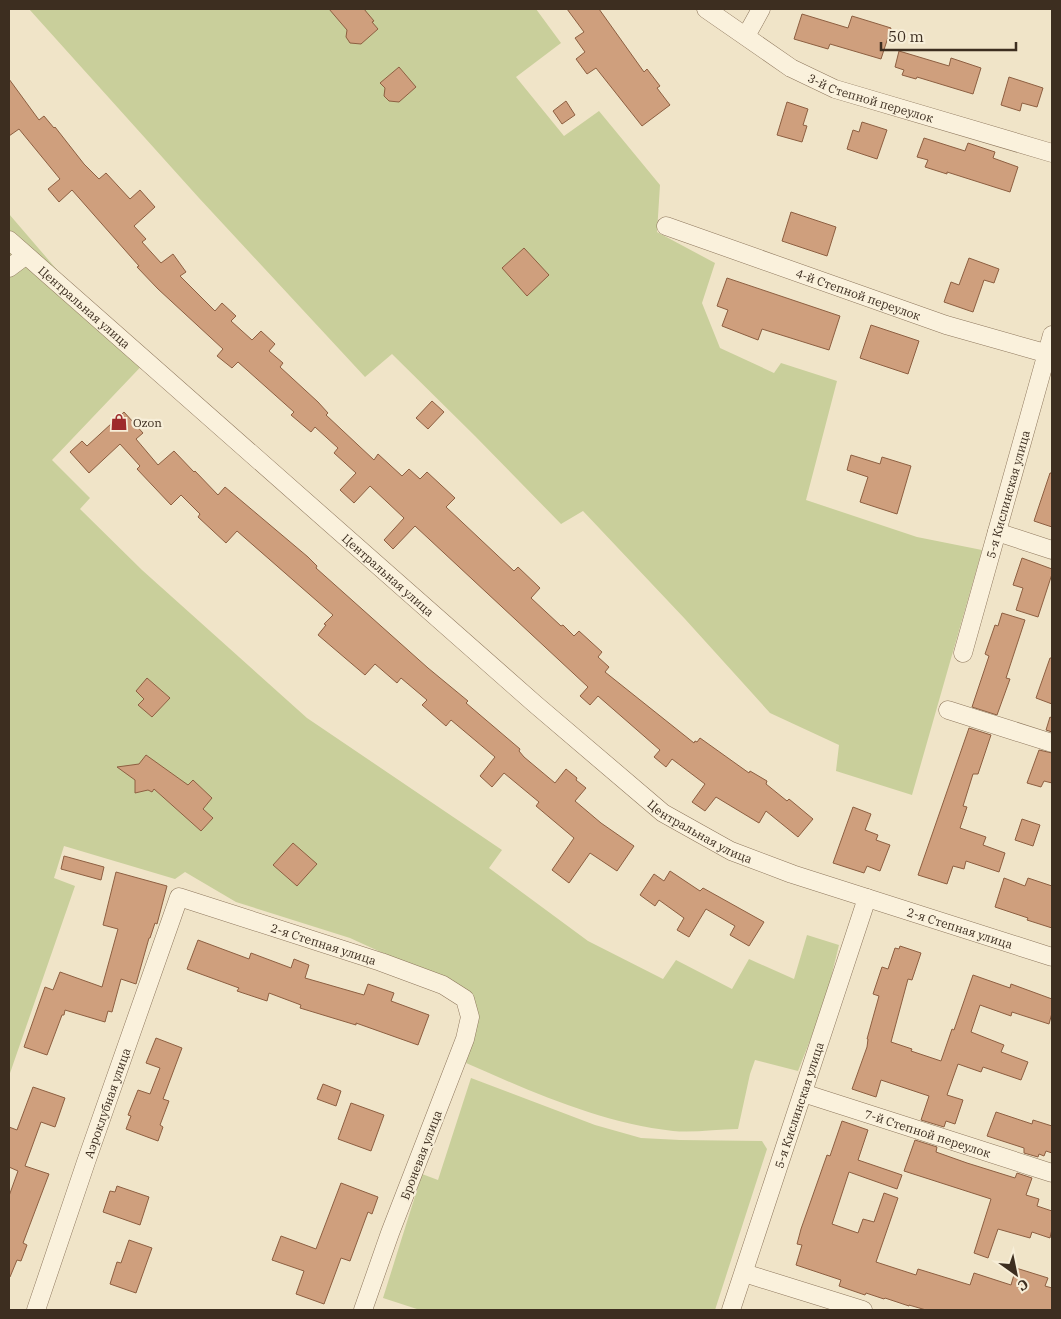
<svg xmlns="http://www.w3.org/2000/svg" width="1061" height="1319" viewBox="0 0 1061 1319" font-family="'IBM Plex Serif',serif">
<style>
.green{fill:#c9cf9b}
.building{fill:#cf9f7d;stroke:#8d5f41}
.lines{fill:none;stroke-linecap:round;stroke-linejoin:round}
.minor-casing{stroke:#8d765c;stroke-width:19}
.minor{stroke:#faf1dc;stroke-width:18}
.labels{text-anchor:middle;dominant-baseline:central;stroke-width:4.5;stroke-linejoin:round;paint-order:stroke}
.street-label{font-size:12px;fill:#3d2e20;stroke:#f7eed8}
.poi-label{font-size:12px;fill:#3d2e20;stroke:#f7eed8;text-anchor:start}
</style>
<rect width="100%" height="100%" fill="#f0e4c8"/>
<path class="green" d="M29 9H536L561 43 516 77 564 136 599 111 660 185 657 232 715 263 702 303 720 348 774 373 781 363 837 381 806 500 917 537 982 550 912 795 836 771 839 745 770 713 685 619 583 511 561 524 475 436 392 354 365 377 199 198Z
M9 214 64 278 151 356 52 460 90 498 80 509 142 570 307 718 502 850 489 868 588 941 663 979 676 960 732 989 749 959 794 979 807 935 839 945 825 1002 798 1071 755 1060 750 1074 738 1129C717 1129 694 1133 673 1131 601 1123 532 1092 466 1063L477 1021 431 975 350 938 236 902 185 872 175 879 64 846 54 878 75 886 9 1076Z
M471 1078 595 1125 641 1138 680 1140 762 1141 767 1149 715 1310H420L383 1298 422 1174 438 1180Z"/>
<path class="building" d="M329 9H364L374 21 372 22 378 29 361 44 350 43 346 37 347 30Z
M567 9H599L644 72 647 69 660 86 657 88 670 105 642 126 596 68 587 74 576 59 585 52 575 38 584 32Z
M802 14 848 28 852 16 891 28 881 59 830 44 828 49 794 39Z
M899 51 949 66 951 58 981 68 973 94 917 77 916 79 902 75 904 70 895 67Z
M399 67 416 87 399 102 389 101 384 96 385 88 380 83Z
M1009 77 1043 88 1037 107 1022 103 1020 111 1001 105Z
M9 79 39 120 44 116 54 128 55 127 84 164 99 179 106 173 130 199 140 190 155 207 134 226 146 239 142 242 161 263 173 254 186 272 180 276 215 311 222 303 236 316 231 321 252 340 261 331 275 344 269 351 283 363 280 367 318 402 328 413 326 415 374 460 378 454 402 476 409 469 420 479 427 472 455 498 446 507 514 571 518 567 540 588 531 598 561 626 563 625 574 636 579 631 602 652 598 657 609 667 605 672 694 743 695 741 697 742 700 738 749 773 750 771 767 781 766 784 787 801 789 799 813 819 798 837 766 811 759 823 716 797 705 811 692 802 705 784 672 759 666 767 654 757 660 750 598 696 590 705 580 696 588 687 415 526 393 549 384 540 404 518 370 486 354 503 340 490 356 473 334 453 338 448 315 427 311 432 291 415 294 412 238 362 232 368 217 356 223 349 158 289 137 267 139 266 72 190 59 202 48 189 60 179 19 129 9 136Z
M566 101 575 115 562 124 553 111Z
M787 102 808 109 803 125 807 126 802 142 777 135Z
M862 122 887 130 877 159 847 149 853 130 859 132Z
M924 138 965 151 968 143 995 152 993 158 1018 167 1010 192 947 172V174L925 167 928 160 917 157Z
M791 212 836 227 827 256 782 241Z
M524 248 549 275 527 296 502 268Z
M969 258 999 269 994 283 984 280 973 312 944 302 951 282 959 285Z
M727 278 840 316 829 350 762 329 758 340 722 326 728 310 717 306Z
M871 325 919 341 908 374 860 358Z
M432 401 444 412 428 429 416 418Z
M124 412 143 433 136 439 158 465 174 451 194 472 195 471 218 495 225 487 308 557 317 566 316 568 428 668 468 701 466 703 520 749 519 751 524 757 555 783 566 769 577 778 576 780 586 788 575 801 601 823 634 846 617 871 590 853 569 883 552 870 574 838 536 806 539 802 504 773 492 787 480 776 495 757 451 720 446 726 422 705 427 700 401 678 397 683 375 664 365 675 318 635 326 625 324 624 333 615 237 531 226 543 198 517 200 514 181 495 171 505 137 469 140 466 120 444 89 473 70 452 82 441 87 446Z
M851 455 880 464 882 457 911 466 897 514 860 502 868 477 847 470Z
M1050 473H1052V527L1034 521Z
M1022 558 1052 569V574L1038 617 1016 610 1023 588 1013 585Z
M1002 613 1025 620 1006 678 1010 679 997 715 972 707 989 656 985 654 995 625 998 626Z
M1050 658H1052V704L1036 698Z
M147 678 170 698 152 717 138 705 144 699 136 691Z
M1050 717 1052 718V732L1046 730Z
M969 728 991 735 978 774H973L963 806 967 807 960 828 986 837 983 845 1005 853 999 872 966 861 964 869 953 866 947 884 918 875Z
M1039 750 1052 753V783L1044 781 1041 787 1027 783Z
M146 755 188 785 193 780 212 798 203 809 213 818 201 831 154 789 152 792 148 790 135 793V780L117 767 139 764Z
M853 807 871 814 865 830 878 835 876 840 890 845 880 871 867 866 864 873 833 863Z
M1022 819 1040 825 1033 846 1015 840Z
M293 843 317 864 297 886 273 865Z
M64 856 104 867 101 880 61 869Z
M670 871 700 891 703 888 764 922 749 946 730 935 735 926 706 909 689 937 677 930 684 918 659 900 655 906 640 895 654 874 664 881Z
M116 872 167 886 157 924 155 923 150 938H149L136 984 121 979 112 1012 108 1011 105 1022 65 1010 64 1015H62L47 1055 24 1047 45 987 53 990 60 972 102 987 118 929 103 925Z
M1004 878 1025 886 1028 878 1052 886V928L1027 920 1028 918 995 907Z
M198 940 249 959 251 953 291 968 294 959 309 965 305 978 364 995 368 984 394 993 391 1001 429 1015 418 1045 356 1023V1025L300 1008 301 1005 269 993 267 1001 237 991 239 988 187 969Z
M900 946 921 953 912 980 908 979 891 1042 912 1049 911 1051 941 1061 952 1029 954 1030 973 975 1010 988 1011 984 1052 999V1013L1049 1024 1012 1012 1011 1016 980 1005 971 1032 1004 1045 1001 1052 1028 1062 1021 1080 983 1067 981 1072 958 1064 947 1095 963 1100 955 1124 946 1121 944 1127 921 1120 929 1096 881 1080 876 1097 852 1089 867 1047 868 1039H867L879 996 873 994 882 967 888 969 895 948 899 949Z
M156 1038 182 1048 163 1099 169 1101 160 1125 163 1127 158 1141 126 1129 131 1116 128 1115 138 1090 150 1094 160 1068 146 1063Z
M323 1084 341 1091 336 1106 317 1099Z
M33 1087 65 1098 55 1127 41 1122 25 1166 49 1174 23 1243 27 1245 21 1261 17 1260 10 1277H9V1196L18 1171 9 1167V1127L17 1130Z
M351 1103 384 1115 371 1151 338 1139Z
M996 1112 1032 1124 1033 1120 1052 1126V1153L1046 1151 1044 1156 1039 1154 1038 1157 1024 1153V1148L987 1136Z
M842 1121 868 1130 858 1160 902 1175 897 1189 849 1172 832 1224 858 1233 863 1219 874 1222 884 1193 898 1198 876 1262 916 1275 918 1269 970 1285 974 1273 1011 1285 1016 1268 1048 1278 1045 1286 1052 1288V1310H926L909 1305V1306L885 1298 884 1299 866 1293 865 1295 839 1286 841 1280 796 1265 802 1245 797 1244 801 1229 827 1155 830 1156Z
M915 1140 937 1147 936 1152 967 1163 1015 1178 1017 1173 1032 1178 1026 1195 1039 1199 1037 1206 1052 1211V1229L1050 1238 1032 1232 1030 1238 998 1229 988 1258 974 1253 991 1199 904 1171Z
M341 1183 378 1197 372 1214 368 1212 350 1261 341 1258 324 1304 296 1294 304 1271 272 1260 281 1236 316 1249Z
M117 1186 149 1197 140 1225 103 1212 110 1191 115 1192Z
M129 1240 152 1248 136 1293 110 1284 117 1262 121 1263Z"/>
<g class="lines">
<g class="minor-casing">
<g id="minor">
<path id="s1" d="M706 9 791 68 835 89 1052 153"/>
<path d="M746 36 761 9"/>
<path id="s2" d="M666 226 946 325 1052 355"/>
<path id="s3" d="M9 240 535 704 663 813 731 851 792 874 1052 957"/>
<path d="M9 268 25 256"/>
<path d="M997 532 1052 550"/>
<path id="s4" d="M963 653 1052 335"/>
<path d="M948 710 1052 743"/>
<path id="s5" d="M803 1093 1052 1173"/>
<path d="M744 1273 863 1310"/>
<path id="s6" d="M36 1310 86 1162 179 897 381 962 443 985 465 999 470 1017 465 1039 390 1233 363 1310"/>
<path id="s7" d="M731 1310 867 898"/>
</g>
</g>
<use href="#minor" class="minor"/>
</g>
<defs>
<g id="shop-bare" transform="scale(1.35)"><path d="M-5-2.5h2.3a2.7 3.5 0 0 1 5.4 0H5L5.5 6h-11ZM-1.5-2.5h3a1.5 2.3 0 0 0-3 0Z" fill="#9e2a2b" stroke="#f7eed8" stroke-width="2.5" paint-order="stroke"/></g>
</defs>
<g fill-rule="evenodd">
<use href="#shop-bare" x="119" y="422"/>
</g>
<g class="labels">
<g class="street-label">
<text stroke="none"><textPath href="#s1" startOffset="189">3-й Степной переулок</textPath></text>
<text stroke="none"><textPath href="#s2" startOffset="204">4-й Степной переулок</textPath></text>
<text stroke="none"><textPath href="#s3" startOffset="101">Центральная улица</textPath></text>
<text stroke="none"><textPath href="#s4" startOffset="165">5-я Кислинская улица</textPath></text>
<text stroke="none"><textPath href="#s3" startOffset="506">Центральная улица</textPath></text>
<text stroke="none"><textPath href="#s3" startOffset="911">Центральная улица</textPath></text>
<text stroke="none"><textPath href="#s3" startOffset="1189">2-я Степная улица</textPath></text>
<text stroke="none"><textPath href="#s6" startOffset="589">2-я Степная улица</textPath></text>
<text stroke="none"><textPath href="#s6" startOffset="219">Аэроклубная улица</textPath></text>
<text stroke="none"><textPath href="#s7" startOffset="216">5-я Кислинская улица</textPath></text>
<text stroke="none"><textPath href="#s5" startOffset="131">7-й Степной переулок</textPath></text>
<text transform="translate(421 1155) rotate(-69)">Броневая улица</text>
</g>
<g class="poi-label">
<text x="133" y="422">Ozon</text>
</g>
</g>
<rect width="1061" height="1319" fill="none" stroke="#3d2e20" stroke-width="20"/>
<g transform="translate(1016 1274) rotate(147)" stroke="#f7eed8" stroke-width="4" paint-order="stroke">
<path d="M0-4L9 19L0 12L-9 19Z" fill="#3d2e20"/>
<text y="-8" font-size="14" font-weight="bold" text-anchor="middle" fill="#3d2e20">С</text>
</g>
<path d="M881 42v8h135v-8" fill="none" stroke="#3d2e20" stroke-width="2.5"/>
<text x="888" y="42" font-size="15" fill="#3d2e20" stroke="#f7eed8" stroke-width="4" paint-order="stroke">50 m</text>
</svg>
